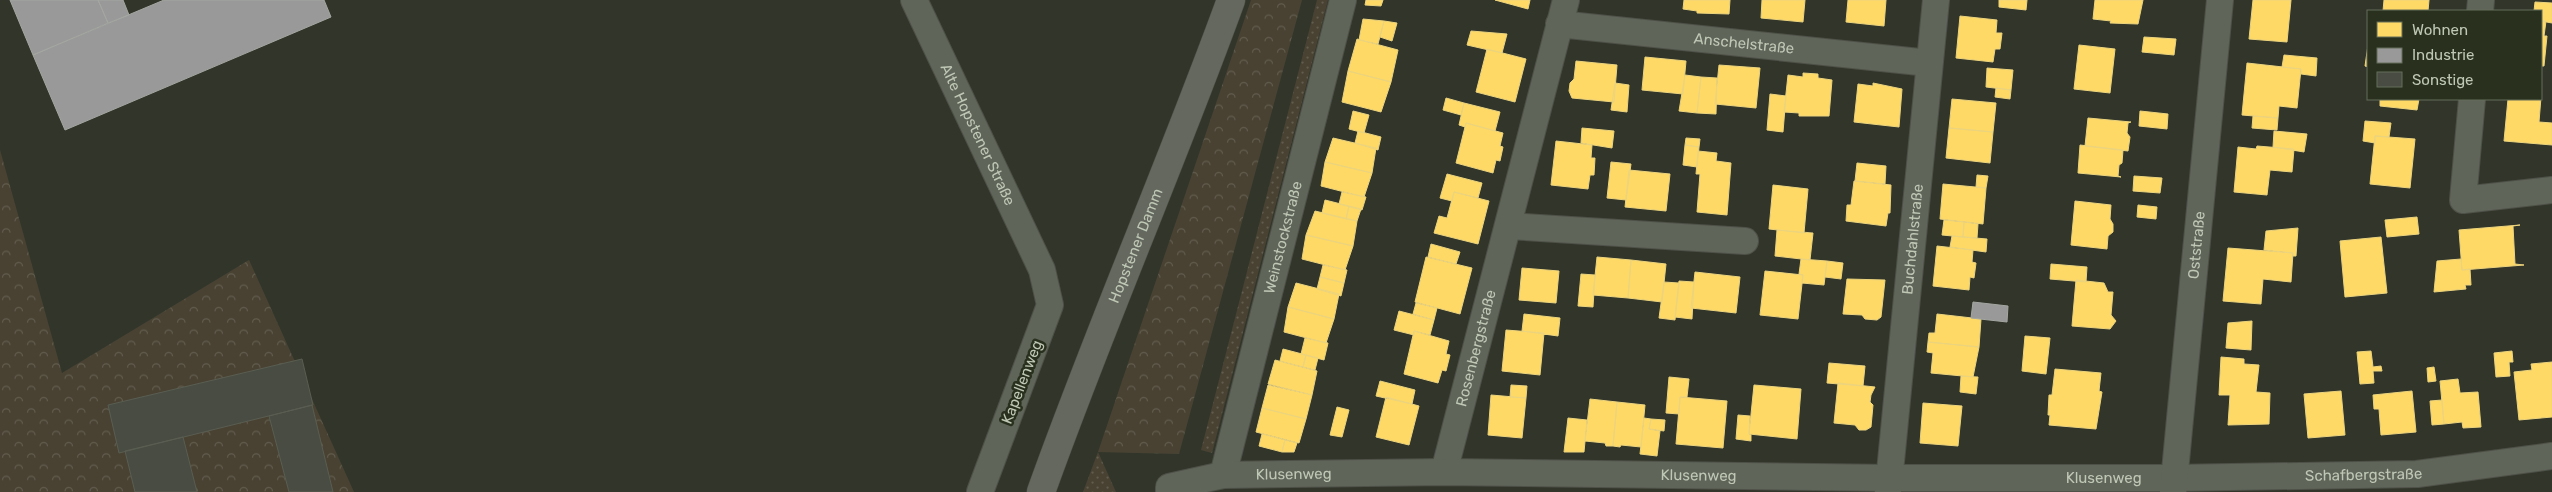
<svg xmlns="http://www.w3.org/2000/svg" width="2552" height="492" viewBox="0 0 2552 492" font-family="Rubik,sans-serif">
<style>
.grass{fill:url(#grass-dots)}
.forest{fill:url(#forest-crowns)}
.homes{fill:#ffd966;stroke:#ecd47e}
.industry{fill:#999;stroke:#a4a7a1}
.building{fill:#484c42;stroke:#5a5e52}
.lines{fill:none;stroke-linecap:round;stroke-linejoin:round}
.minor-casing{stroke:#4e5148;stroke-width:28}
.secondary-casing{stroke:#4e5148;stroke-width:29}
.minor{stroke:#60655a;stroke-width:26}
.secondary{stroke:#64685f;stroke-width:28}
.labels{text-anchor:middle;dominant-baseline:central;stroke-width:5;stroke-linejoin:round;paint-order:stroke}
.street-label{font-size:15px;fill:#bfc7b5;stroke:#29311e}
</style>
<defs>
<pattern id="grass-dots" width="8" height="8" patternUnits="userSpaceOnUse" patternTransform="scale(1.25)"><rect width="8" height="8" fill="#494233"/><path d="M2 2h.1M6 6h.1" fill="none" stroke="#615c4e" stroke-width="1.8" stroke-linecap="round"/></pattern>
<pattern id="forest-crowns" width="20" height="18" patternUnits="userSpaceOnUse" patternTransform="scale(1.25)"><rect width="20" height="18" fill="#494233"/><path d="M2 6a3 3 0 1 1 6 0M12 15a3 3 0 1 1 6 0" fill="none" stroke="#615c4e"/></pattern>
</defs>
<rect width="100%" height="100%" fill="#32362a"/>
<path class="grass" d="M1317 0H1328L1212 453 1201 450Z
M1098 452 1116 492H1083Z"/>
<path class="forest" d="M1251 0H1302L1179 454 1098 452Z
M0 150 62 373 249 260 354 492H0Z"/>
<path class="homes" d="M1366 0H1383L1381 6 1365 5Z
M1495 0H1530L1528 9Z
M1684 0H1730L1729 14 1697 13V11L1683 9Z
M1762 0H1805L1803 22 1761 18Z
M1848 0H1886L1884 26 1846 22Z
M1999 0H2027L2026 10 1999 7Z
M2095 0H2143L2138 24 2110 23 2111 21 2093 19Z
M2253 0H2291L2287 42 2249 39Z
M2384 0H2429L2428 11H2383Z
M2535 2 2552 3V23L2541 21V11H2534Z
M1960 16 1997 20 1996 33H2002L2000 49H1995L1993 62 1956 58Z
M1363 19 1384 21 1378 44 1359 40Z
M1384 21 1397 23 1392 41 1380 37Z
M2541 21H2546L2544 36H2547L2544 66H2541Z
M1471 31 1507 34 1502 53 1467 45Z
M2144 37 2176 39 2174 55 2142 52Z
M1357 39 1398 50 1391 82 1348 71Z
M2079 45 2115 49 2110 93 2074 89Z
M2368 45V67L2365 66Z
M1487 49 1526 59 1515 102 1476 92Z
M2284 55 2317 58 2316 76 2301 74V69L2282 67Z
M1645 57 1686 61 1683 94 1642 90Z
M1576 61 1617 65 1614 102 1572 98 1569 91 1570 83 1574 79Z
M2247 63 2301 69 2297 108 2279 106 2278 118 2242 115Z
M1719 65 1760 68 1756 108 1715 104Z
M1987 68 2013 70 2011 90 1986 87Z
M1348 71 1391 82 1381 112 1342 102Z
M1803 73 1818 74V78L1832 80 1829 116H1799V113L1784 112 1788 75 1803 77Z
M1685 75 1701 77 1697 113 1679 111Z
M1701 77 1717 78 1716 114 1697 113Z
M1615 83 1629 85 1627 112 1611 110Z
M1873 83 1902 89 1899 127 1854 122 1858 84 1873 86Z
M1996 88 2011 90 2010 99 1995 97Z
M1770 94 1786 96 1783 132 1767 130Z
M2541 97 2539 122 2552 123V145L2504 141 2508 99Z
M1446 98 1464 103 1461 115 1443 110Z
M1952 99 1996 103 1993 132 1949 128Z
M2380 99H2419L2417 110 2380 106Z
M1464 103 1500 112 1495 131 1466 123 1465 127 1459 125Z
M1353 111 1369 115 1364 133 1349 129Z
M2140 111 2168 114 2167 129 2139 126Z
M2253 116 2278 118 2277 130 2252 128Z
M2088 118 2131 122 2128 123 2127 133 2130 137 2128 151 2085 146Z
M2365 121 2391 123 2389 137 2375 136V143L2363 141Z
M1466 123 1503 133 1500 146 1503 147 1500 161 1496 160 1493 173 1456 163Z
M1582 128 1614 131 1612 148 1581 143Z
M1949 128 1993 132 1990 163 1946 158Z
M1358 131 1381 137 1378 150 1355 143Z
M2274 131 2307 134 2304 152 2273 147Z
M2375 136 2415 139 2410 188 2370 184Z
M1333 138 1376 148 1372 173 1325 162Z
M1686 138 1700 139 1699 147 1685 145Z
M1556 141 1592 145 1591 158H1595L1594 175H1590L1588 189 1551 185Z
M1685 145 1699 147 1697 167 1683 165Z
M2080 145 2123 150 2122 163 2119 165 2118 176 2121 177 2078 173Z
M2257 146 2294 149 2292 172 2270 170 2267 195 2234 192 2238 147 2256 149Z
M1698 151 1717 153 1716 161 1731 163 1727 215 1697 212 1700 174H1696Z
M1325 162 1372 173 1364 197 1321 186Z
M1611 162 1631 164 1626 200 1607 198Z
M1857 163 1886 166 1885 184 1855 181Z
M1629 170 1670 174 1666 211 1625 207Z
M1447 174 1482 183 1478 198 1454 192 1452 201 1440 198Z
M1977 175 1988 176 1986 188 1976 187Z
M2134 176 2162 178 2160 193 2133 191Z
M1854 181 1891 185 1890 213H1888L1886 226 1846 221 1847 205H1851Z
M1943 184 1986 188 1983 224 1940 219Z
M1773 185 1808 189 1804 233 1769 229Z
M1342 192 1366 197 1362 210 1339 204Z
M1454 192 1489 201 1478 244 1434 233 1439 216 1447 218Z
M1325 200 1349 206 1346 219 1322 213Z
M2075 201 2111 205 2110 219 2113 224V232L2108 236 2107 249 2071 245Z
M2138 205 2157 207 2156 219 2137 217Z
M1349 206 1361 209 1357 221 1346 219Z
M1315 211 1357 221 1353 246 1306 235Z
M2417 217 2419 234 2387 237 2385 220Z
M1944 220 1964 222 1963 237 1942 235Z
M1964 222 1978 224 1977 238 1963 237Z
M2520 225 2513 226 2515 264 2524 265 2462 270 2459 230Z
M2298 228 2296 256H2293V253L2264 250 2266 231Z
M1777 230 1813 233 1810 260 1775 256Z
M1306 235 1353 246 1345 270 1302 259Z
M1952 236 1987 239 1986 252 1950 247Z
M2381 237 2387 293 2345 297 2340 241Z
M1431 244 1460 252 1456 264 1428 257Z
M1937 246 1973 250 1972 262 1976 263 1974 278 1970 277 1969 290 1933 286Z
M2228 248 2293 253 2291 282 2263 279 2261 304 2223 301Z
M1426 257 1472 268 1460 314 1415 302Z
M1597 257 1631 260 1628 298 1593 295Z
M1801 259 1827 261 1824 285 1802 283 1803 275 1799 274Z
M2461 259 2462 270 2470 269 2471 285H2465L2466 289 2434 292 2437 261Z
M1631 260 1666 264 1662 302 1628 298Z
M1827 261 1843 263 1841 279 1825 277Z
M2051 264 2087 267 2086 282 2050 279Z
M1323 265 1347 270 1344 283 1320 277Z
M1522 268 1559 271 1556 303 1519 300Z
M1765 271 1803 275 1798 319 1760 315Z
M1695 272 1740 277 1736 313 1691 308Z
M1581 274 1595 275 1593 307 1578 306Z
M1320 277 1344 283 1341 296 1317 289Z
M1847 279 1885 280 1881 317 1877 320 1865 319 1862 315 1843 314Z
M2076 280 2104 283 2108 292H2113L2111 315 2116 321 2110 329 2072 326Z
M1679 281 1694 282 1692 319 1675 317Z
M1664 282 1679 283 1675 320 1659 318Z
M1296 283 1339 294 1334 319 1288 307Z
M1416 303 1437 308 1434 320 1413 314Z
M1288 307 1334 319 1326 343 1284 332Z
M1399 311 1434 320 1430 335 1414 331V335L1394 330Z
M1524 314 1560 318 1558 336 1522 331Z
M1937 314 1981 319 1979 347 1928 342 1929 333H1935Z
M2252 321 2251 350 2226 348 2228 323Z
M1506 330 1544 333 1540 375 1502 371Z
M1414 331 1449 341 1446 354 1450 355 1446 371 1442 370 1438 383 1404 374Z
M2025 336 2050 338 2046 374 2022 371Z
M1305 338 1328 343 1324 360 1301 354Z
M1928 342 1979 347 1973 377 1931 373 1933 353 1927 352Z
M1283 349 1306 355 1303 367 1280 361Z
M2371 351 2373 367 2381 366 2382 371H2373L2374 383 2360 384 2357 352Z
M2512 351 2513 362H2509L2510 376 2496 377 2494 353Z
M1306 355 1318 358 1315 370 1303 367Z
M2221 357 2244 359V364L2259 365 2256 392 2270 393 2269 424 2228 425 2230 395H2219Z
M1275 360 1317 371 1312 395 1268 384Z
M2552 362V417L2519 420 2514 372 2532 370 2531 364Z
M1829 363 1865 366 1863 386 1827 383Z
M2434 367 2436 381 2428 382 2427 368Z
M2055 369 2101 373 2099 391 2102 392 2096 429 2049 425 2050 415H2048L2049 395H2052Z
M1961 376 1978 377 1976 394 1960 392Z
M1669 377 1689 379 1687 397H1680L1679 414 1666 413Z
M2458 379 2460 393 2478 392 2481 427 2463 428 2462 422 2444 424 2440 381Z
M1380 381 1415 390 1412 404 1376 396Z
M1838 383 1875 387 1871 395 1870 402 1873 405 1871 427 1866 430H1859L1855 425 1834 423Z
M1268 385 1312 395 1306 419 1262 408Z
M1511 385 1527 386 1526 398 1510 397Z
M1754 385 1801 389 1797 439 1749 434Z
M2341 391 2345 435 2308 438 2304 394Z
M2412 391 2416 432 2381 435 2379 409H2374L2373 395Z
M1491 395 1526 398 1522 438 1488 435Z
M1386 397 1419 406 1409 445 1376 437Z
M1680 397 1727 401 1723 448 1676 444Z
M1590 399 1617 402 1613 446H1606L1605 443 1585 441Z
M2442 400 2444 424 2432 425 2430 401Z
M1617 402 1645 405 1641 447 1621 445 1620 447 1613 446Z
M1923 403 1962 406 1958 446 1920 443Z
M1337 407 1349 410 1342 437 1330 435Z
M1262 408 1306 419 1299 443 1256 432Z
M1738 415 1750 416 1749 434 1751 435V441L1736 439Z
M1568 418 1587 420 1584 452H1564Z
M1644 418 1651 419 1649 429 1660 431 1657 456 1640 454Z
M1651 419 1665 420 1664 431 1649 429Z
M1262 434 1285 440 1282 452 1259 446Z
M1285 440 1297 443 1294 452H1282Z"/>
<path class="industry" d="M10 0H98L108 23 33 55Z
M98 0H123L129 15 108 23Z
M164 0H324L331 17 65 130 33 55Z
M1973 302 2008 306 2007 322 1971 318Z"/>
<path class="building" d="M302 359 313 405 119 453 108 405Z
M312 405 333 492H289L269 416Z
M183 437 197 492H135L125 451Z"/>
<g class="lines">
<g class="minor-casing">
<g id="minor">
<path id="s1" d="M914 0 1042 270 1050 305 980 492"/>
<path d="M2480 11 2481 0"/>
<path id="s2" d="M1559 24 1929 63"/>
<path d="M2472 99 2463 200 2552 190"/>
<path d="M1509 226 1745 241"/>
<path id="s3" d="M1444 472 1566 0"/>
<path id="s4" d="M1223 475 1343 0"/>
<path id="s5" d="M1169 492V487L1223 475 1444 472 1889 478H2174L2417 474 2552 456"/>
<path id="s6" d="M1888 492 1936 0"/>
<path id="s7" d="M2173 492 2220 0"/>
</g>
</g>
<g class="secondary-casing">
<g id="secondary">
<path id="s8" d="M1041 492C1100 327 1171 165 1231 0"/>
</g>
</g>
<use href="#minor" class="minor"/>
<use href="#secondary" class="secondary"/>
</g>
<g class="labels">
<g class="street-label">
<text stroke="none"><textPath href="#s2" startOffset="186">Anschelstraße</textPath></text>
<text stroke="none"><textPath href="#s1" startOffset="149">Alte Hopstener Straße</textPath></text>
<text stroke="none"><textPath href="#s4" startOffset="245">Weinstockstraße</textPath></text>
<text stroke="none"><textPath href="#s6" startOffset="254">Buchdahlstraße</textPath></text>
<text stroke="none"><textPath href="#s8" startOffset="264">Hopstener Damm</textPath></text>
<text stroke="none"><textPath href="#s7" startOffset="248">Oststraße</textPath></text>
<text stroke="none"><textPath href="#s3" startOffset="128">Rosenbergstraße</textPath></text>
<text transform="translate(1022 382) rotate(-69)">Kapellenweg</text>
<text stroke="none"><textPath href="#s5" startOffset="131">Klusenweg</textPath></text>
<text stroke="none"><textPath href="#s5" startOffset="1201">Schafbergstraße</textPath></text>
<text stroke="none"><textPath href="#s5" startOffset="536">Klusenweg</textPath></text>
<text stroke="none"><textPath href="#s5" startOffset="941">Klusenweg</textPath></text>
</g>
</g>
<rect x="2367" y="10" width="175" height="90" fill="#29311e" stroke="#656d5a"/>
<rect x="2377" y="22" width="25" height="15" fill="#ffd966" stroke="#656d5a"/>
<text x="2412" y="35" font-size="15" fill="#bfc7b5">Wohnen</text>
<rect x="2377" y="48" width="25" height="15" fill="#999999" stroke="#656d5a"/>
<text x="2412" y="60" font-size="15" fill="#bfc7b5">Industrie</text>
<rect x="2377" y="72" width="25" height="15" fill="#484c42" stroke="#656d5a"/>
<text x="2412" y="85" font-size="15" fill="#bfc7b5">Sonstige</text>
</svg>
